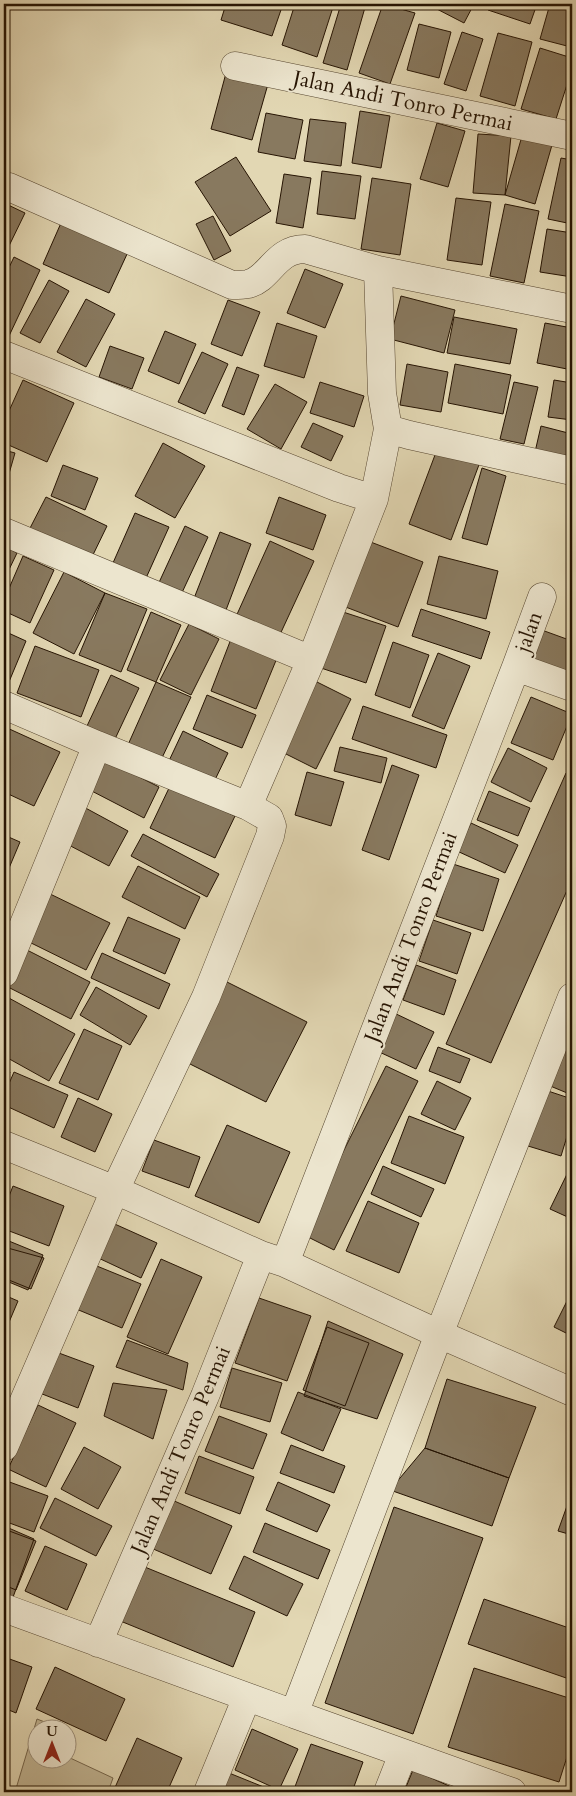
<svg xmlns="http://www.w3.org/2000/svg" width="576" height="1796" viewBox="0 0 576 1796" font-family="Cardo,serif">
<style>
.green{fill:#c2b695;stroke:#74654c}
.building{fill:#88795f;stroke:#261403}
.lines{fill:none;stroke-linecap:round;stroke-linejoin:round}
.minor-casing{stroke:#55452f;stroke-width:29}
.minor{stroke:#ece5ce;stroke-width:28}
.labels{text-anchor:middle;dominant-baseline:central;stroke-width:4;stroke-linejoin:round;paint-order:stroke}
.street-label{font-size:21px;fill:#261403;stroke:#ece5ce}
</style>
<rect width="100%" height="100%" fill="#e2d7b3"/>
<filter id="stains"><feTurbulence type="fractalNoise" baseFrequency=".004" numOctaves="4"/><feColorMatrix values="0 0 0 0 .2 0 0 0 0 .09 0 0 0 0 .02 0 0 0 .5 -.17"/></filter>
<radialGradient id="worn" r=".72"><stop offset=".6" stop-color="#630" stop-opacity="0"/><stop offset="1" stop-color="#630" stop-opacity=".3"/></radialGradient>
<path class="green" d="M37 1719 60 1728H38V1758L68 1757 113 1778 108 1792H15Z"/>
<path class="building" d="M226 4H283L272 36 221 20Z
M295 4H334L317 57 282 45Z
M341 4H366L347 70 323 63Z
M383 4 415 13 390 84 359 73Z
M434 4H474L464 23 433 7Z
M490 4H537L530 24 488 10Z
M550 4H572V27L567 46 540 39Z
M419 24 451 32 439 78 407 70Z
M462 32 483 39 466 91 444 84Z
M498 33 532 42 515 106 480 96Z
M540 48 572 58V69L556 119 521 109Z
M226 73 268 84 252 140 211 129Z
M360 111 390 116 381 168 352 163Z
M266 113 303 120 295 159 258 152Z
M310 119 346 123 341 166 304 161Z
M437 123 465 131 448 187 420 179Z
M478 134 511 136 505 195 473 193Z
M522 136 552 145 535 204 505 195Z
M236 157 271 211 230 236 195 182Z
M561 158 572 160V224L548 219Z
M322 171 361 176 355 219 317 214Z
M284 174 311 178 303 228 276 223Z
M372 178 411 184 400 255 361 249Z
M456 198 491 202 482 265 447 260Z
M4 203 25 213 7 250 4 249Z
M505 204 539 211 524 283 490 276Z
M213 216 231 251 214 260 196 224Z
M61 223 128 252 109 293 43 264Z
M547 229 572 233V277L540 272Z
M14 257 40 270 9 336 4 334V278Z
M305 269 343 284 325 328 287 313Z
M49 280 69 291 40 343 20 333Z
M401 296 455 310 444 353 390 339Z
M86 299 115 314 86 367 57 352Z
M228 300 260 312 242 356 211 344Z
M454 317 517 329 510 364 447 353Z
M277 323 317 336 304 378 264 366Z
M545 323 572 328V370L537 363Z
M165 331 196 344 179 384 148 371Z
M110 346 144 358 132 389 99 377Z
M202 352 228 364 205 414 178 402Z
M407 364 448 372 441 412 400 405Z
M455 364 511 375 503 414 448 403Z
M237 367 259 375 244 415 222 406Z
M23 380 74 403 47 462 4 443V422Z
M554 380 572 383V420L548 417Z
M320 382 364 396 354 427 310 413Z
M514 382 538 387 524 444 500 439Z
M275 384 307 402 281 449 247 429Z
M313 423 343 436 331 461 301 447Z
M541 426 572 434V459L535 452Z
M163 443 205 466 175 518 135 496Z
M438 447 480 462 451 540 409 524Z
M4 450 15 453 4 491Z
M63 465 98 478 85 510 51 496Z
M482 468 506 476 487 545 462 538Z
M46 497 107 526 90 561 28 532Z
M279 497 326 515 313 550 266 533Z
M135 513 169 527 142 587 109 572Z
M185 526 208 537 179 599 156 589Z
M220 532 251 544 223 618 191 606Z
M270 541 314 561 277 641 234 621Z
M368 541 423 562 398 627 343 606Z
M4 546 17 553 4 580Z
M23 556 54 570 30 623 4 611V600Z
M439 556 498 571 486 619 427 604Z
M64 572 105 593 74 654 33 633Z
M105 593 147 609 121 672 79 655Z
M421 609 490 632 481 659 412 636Z
M340 611 386 626 366 683 321 668Z
M151 612 181 625 156 682 127 670Z
M189 624 219 639 191 695 160 680Z
M539 629 572 641V681L526 664Z
M4 631 26 641 6 689 4 688Z
M231 639 277 658 256 709 211 691Z
M393 642 429 655 410 708 375 695Z
M35 646 99 670 81 717 17 693Z
M438 653 470 666 444 729 412 716Z
M111 675 139 688 115 739 87 726Z
M313 680 351 699 316 769 278 750Z
M156 682 191 697 160 762 127 747Z
M207 695 256 715 242 748 193 729Z
M531 697 572 714 553 760 511 743Z
M363 706 447 735 436 768 352 739Z
M5 727 60 752 34 806 4 792V730Z
M183 731 228 753 212 786 167 765Z
M340 747 387 758 381 783 334 771Z
M508 748 547 768 531 802 491 782Z
M100 757 159 787 144 818 84 787Z
M392 765 419 775 389 860 362 850Z
M307 772 344 782 331 826 295 815Z
M566 773 572 775V879L491 1063 446 1044Z
M170 786 235 816 215 858 150 828Z
M489 791 530 808 518 836 477 820Z
M80 805 128 831 109 866 61 841Z
M471 823 518 845 505 873 457 851Z
M143 834 219 874 207 897 131 856Z
M4 835 20 842 4 880Z
M453 864 499 879 483 931 436 916Z
M138 866 200 897 185 929 122 897Z
M46 892 110 923 86 970 23 939Z
M128 917 180 939 165 974 113 951Z
M433 920 471 933 457 974 419 961Z
M23 948 90 982 71 1019 4 985Z
M102 953 170 984 159 1009 91 978Z
M416 965 456 980 444 1015 403 1000Z
M227 982 307 1022 266 1102 186 1062Z
M96 987 147 1016 130 1045 80 1015Z
M7 997 75 1034 49 1081 4 1056V1003Z
M572 1011V1095L543 1083Z
M392 1012 434 1032 416 1069 375 1050Z
M84 1029 122 1046 98 1100 59 1083Z
M438 1047 470 1059 460 1083 429 1071Z
M386 1066 418 1081 334 1250 302 1234Z
M4 1070 10 1072 4 1087Z
M14 1072 68 1095 54 1128 4 1105V1095Z
M437 1081 471 1098 455 1130 421 1114Z
M545 1090 572 1099V1120L561 1156 528 1146Z
M78 1098 112 1114 95 1152 61 1137Z
M409 1116 464 1137 445 1184 391 1163Z
M227 1125 290 1152 259 1223 195 1196Z
M154 1140 200 1157 189 1188 142 1171Z
M383 1166 434 1189 421 1217 371 1194Z
M569 1170 572 1171V1219L550 1209Z
M13 1186 64 1206 49 1246 4 1229V1209Z
M368 1201 419 1223 399 1273 346 1251Z
M108 1221 157 1243 141 1278 92 1255Z
M4 1239 43 1255 28 1290 4 1280Z
M4 1247 44 1258 31 1289 4 1278Z
M161 1259 202 1277 168 1354 127 1337Z
M87 1262 141 1284 122 1328 69 1306Z
M572 1291V1336L554 1327Z
M4 1295 18 1301 4 1334Z
M259 1298 311 1316 287 1381 235 1363Z
M328 1321 403 1354 377 1419 304 1396Z
M327 1327 369 1343 345 1406 303 1390Z
M127 1340 188 1363 183 1390 116 1367Z
M48 1349 94 1366 78 1408 32 1390Z
M232 1368 282 1383 270 1422 220 1407Z
M447 1379 536 1407 509 1478 425 1448Z
M113 1383 167 1390 153 1439 104 1416Z
M298 1392 341 1409 323 1451 281 1433Z
M38 1405 76 1423 46 1487 8 1469Z
M219 1416 267 1434 253 1469 205 1451Z
M291 1445 345 1466 334 1493 280 1473Z
M84 1447 121 1467 98 1509 61 1489Z
M425 1448 509 1478 492 1526 390 1490Z
M199 1456 254 1477 240 1514 185 1493Z
M4 1480 48 1496 34 1532 4 1521Z
M278 1482 330 1505 317 1532 266 1510Z
M572 1492V1535L558 1531Z
M55 1498 112 1526 96 1556 40 1528Z
M172 1500 232 1526 211 1574 151 1548Z
M394 1507 483 1538 413 1734 325 1703Z
M265 1523 330 1550 318 1579 253 1552Z
M4 1526 34 1539 12 1600 4 1597Z
M4 1529 36 1541 16 1590 4 1585Z
M45 1546 87 1564 67 1610 25 1591Z
M244 1556 303 1584 287 1616 229 1589Z
M135 1563 255 1612 233 1667 113 1618Z
M484 1599 572 1629V1680L468 1644Z
M4 1657 32 1667 16 1713 4 1708Z
M55 1667 125 1699 106 1741 36 1709Z
M474 1668 572 1699V1741L559 1782 448 1747Z
M252 1729 298 1749 279 1790 235 1770Z
M137 1738 182 1758 167 1792H113Z
M311 1744 363 1762 352 1792H293Z
M413 1770 456 1789 455 1792H404Z
M229 1773 276 1792H220Z"/>
<g class="lines">
<g class="minor-casing">
<path id="minor" d="M235 66 572 136
M4 187H9L232 285C237 285 243 285 248 284 270 279 275 249 305 249L378 270 572 309
M378 270 382 393 388 429 409 435 572 471
M4 355 339 488 374 499 311 660 248 806
M374 499 388 429
M4 532 311 660
M516 667 542 597
M4 705 97 745 248 806 269 818 272 826 270 836 206 997 115 1190 4 1447
M4 973 97 745
M572 997 439 1334 572 1392
M4 1145 115 1190 261 1255 285 1263 439 1334 294 1714 512 1792
M285 1263 516 667 572 687
M4 1608 294 1714
M98 1643 205 1396 261 1255
M208 1792 247 1697
M388 1792 403 1754"/>
</g>
<use href="#minor" class="minor"/>
</g>
<g class="labels">
<g class="street-label">
<text transform="translate(403 101) rotate(12)">Jalan Andi Tonro Permai</text>
<text transform="translate(529 632) rotate(-70)">jalan</text>
<text transform="translate(411 937) rotate(-69)">Jalan Andi Tonro Permai</text>
<text transform="translate(181 1450) rotate(-67)">Jalan Andi Tonro Permai</text>
</g>
</g>
<rect width="576" height="1796" fill="none" stroke="#e2d7b3" stroke-width="20"/>
<rect x="5" y="5" width="566" height="1786" fill="none" stroke="#261403" stroke-width="2.5"/>
<rect x="10" y="10" width="556" height="1776" fill="none" stroke="#261403"/>
<g transform="translate(52 1744)"><circle r="24" fill="#ece5ce" stroke="#9d917d"/>
<path d="M0-4L9 19L0 12L-9 19Z" fill="#8f2418"/>
<text y="-8" font-size="14" font-weight="bold" text-anchor="middle" fill="#261403">U</text>
</g>
<rect width="100%" height="100%" filter="url(#stains)"/>
<rect width="100%" height="100%" fill="url(#worn)"/>
</svg>
